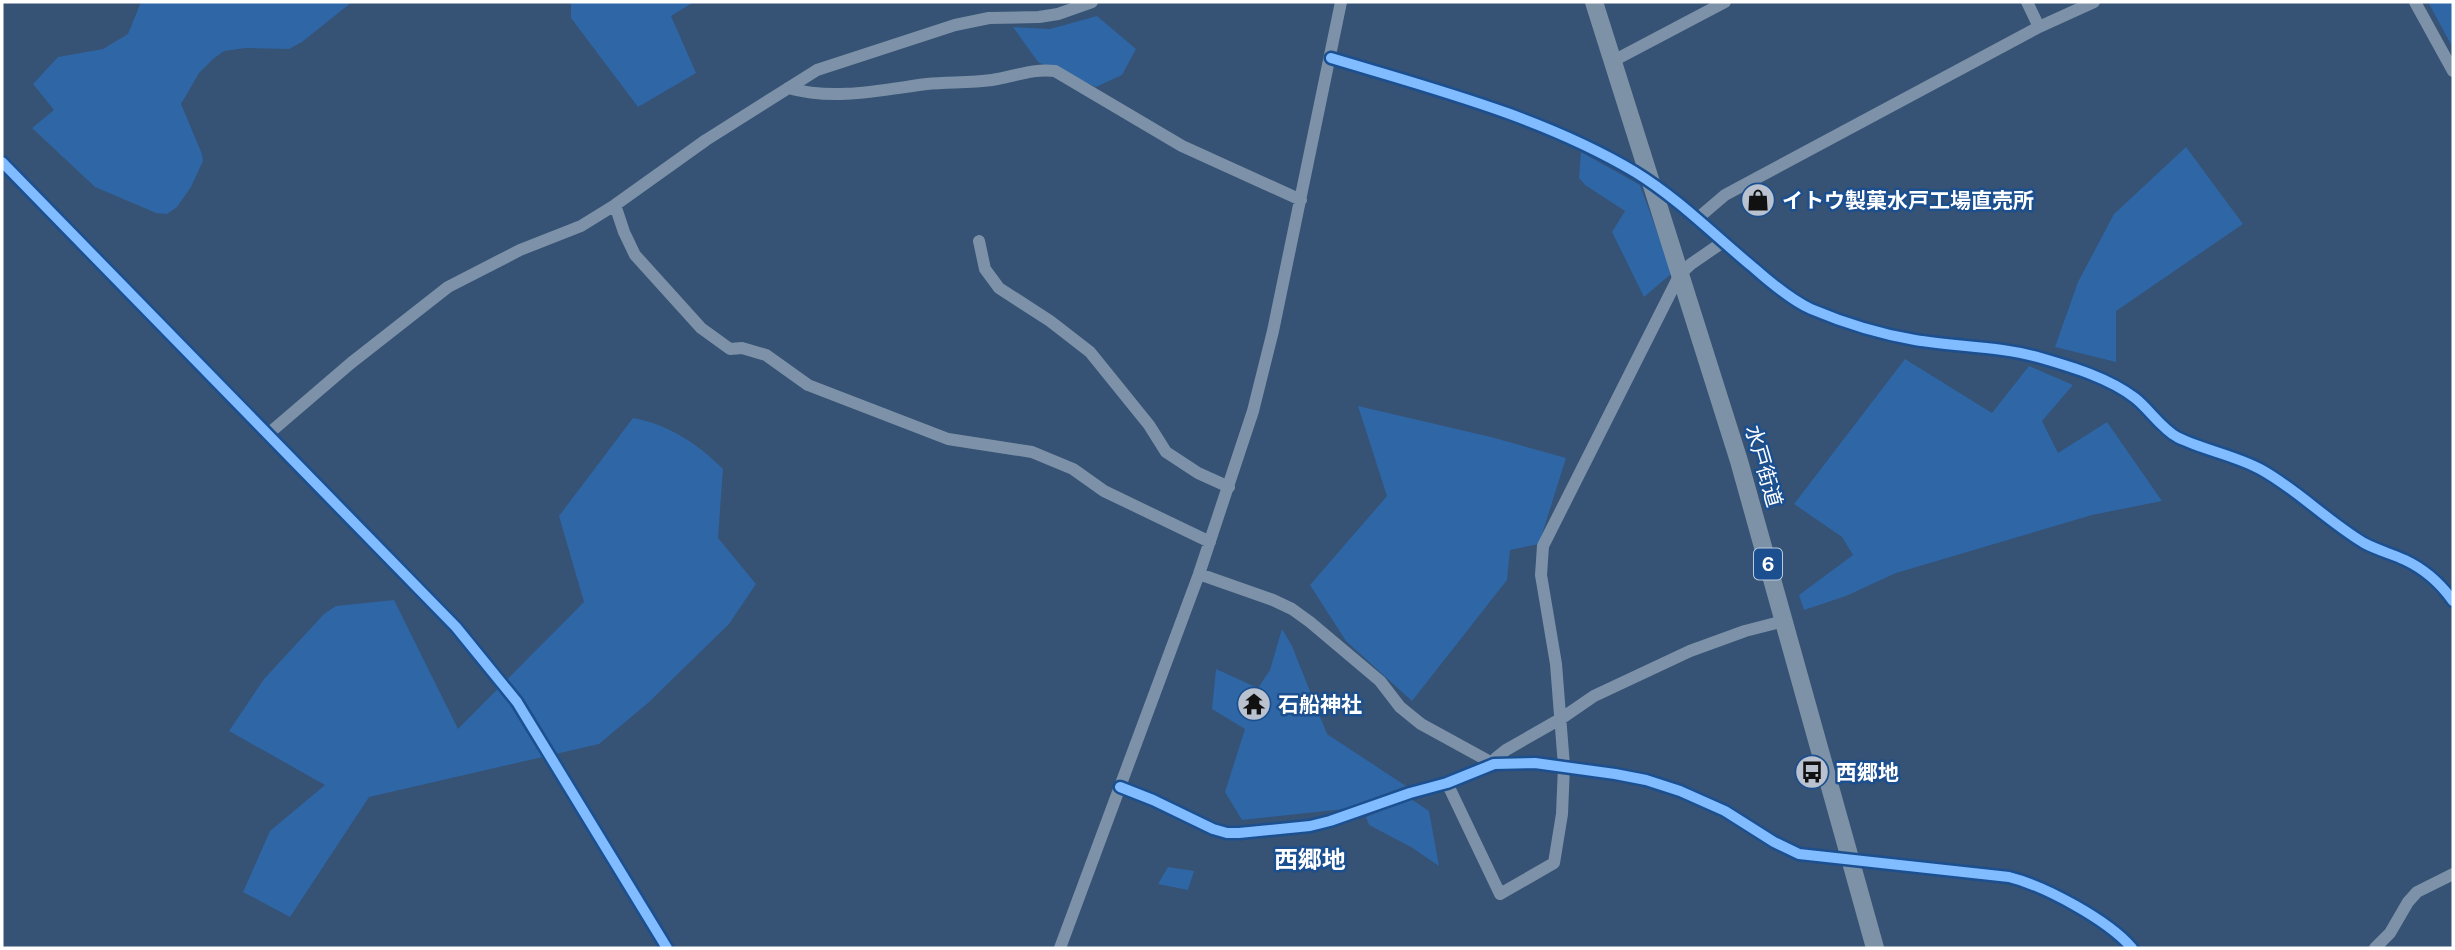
<svg xmlns="http://www.w3.org/2000/svg" width="2455" height="950" viewBox="0 0 2455 950" font-family="'Public Sans','Noto Sans JP',sans-serif">
<style>
.green{fill:#2f66a5}
.lines{fill:none;stroke-linecap:round;stroke-linejoin:round}
.minor{stroke:#7d92a8;stroke-width:12}
.highway{stroke:#7e92a7;stroke-width:18}
.cycleway-casing{stroke:#1b4f8f;stroke-width:15}
.cycleway{stroke:#80bcff;stroke-width:10}
.labels{text-anchor:middle;dominant-baseline:central;stroke-width:5;stroke-linejoin:round;paint-order:stroke}
.shield{fill:#1b4f8f;stroke:#bbcadd;stroke-width:2}
.shield-label{font-size:19px;font-weight:bold;fill:#fff}
.poi-label{font-size:21px;font-weight:bold;fill:#fff;stroke:#1b4f8f;text-anchor:start}
.street-label{font-size:21px;fill:#fff;stroke:#1b4f8f}
.quarter-label{font-size:24px;font-weight:bold;fill:#fff;stroke:#1b4f8f}
</style>
<rect width="100%" height="100%" fill="#365274"/>
<path class="green" d="M141 2H352L302 42 289 49 246 48 224 51 213 59 199 73 181 104 202 154 203 161 191 187 177 207 167 214 156 213 95 187 32 128 54 110 33 84 58 57 103 49 128 34Z
M571 2H694L671 16 696 73 638 107 571 18Z
M2428 2H2453V48Z
M1097 16 1136 49 1122 75 1096 87 1038 62 1013 27 1050 29Z
M2186 147 2243 224 2116 311V362L2055 347 2078 282 2114 214Z
M1581 152 1640 185 1672 273 1644 297 1612 232 1625 211 1585 185 1579 178Z
M1905 359 1992 413 2029 366 2073 385 2042 421 2058 453 2107 422 2162 501 2092 515 1896 573 1846 596 1804 610 1799 595 1853 555 1842 537 1794 504Z
M1358 406 1491 437 1566 458 1539 544 1510 550 1507 580 1412 701 1346 641 1310 585 1387 496Z
M633 418C668 424 698 444 723 469L718 538 756 584 729 624 648 703 599 744 369 797 290 917 243 892 270 831 325 785 229 731 264 679 324 614 336 606 394 600 458 729 584 602 559 516Z
M1282 629 1292 646 1327 734 1406 786 1344 809 1242 820 1225 792 1245 729 1212 709 1216 669 1258 688 1270 670Z
M1411 799 1429 811 1439 866 1411 847 1369 825 1366 817Z
M1168 867 1194 871 1188 890 1158 884Z"/>
<g class="lines">
<path class="minor" d="M2027 2 2039 27
M2415 2 2453 71
M1331 58C1434 89 1543 117 1635 172 1679 199 1715 236 1754 268 1771 283 1791 300 1811 309 1844 323 1880 334 1915 340 1957 347 2000 346 2041 358 2072 367 2109 378 2135 398 2149 409 2161 428 2177 437 2203 450 2234 455 2260 469 2297 489 2327 521 2364 543 2377 550 2392 554 2405 560 2424 569 2441 584 2453 601
M1613 61 1725 2
M788 88C835 101 881 90 927 84 948 82 970 83 992 80 1013 77 1033 68 1055 71L1182 146 1301 200
M2 162 456 627 517 702 667 948
M615 205 624 232 635 255 701 328 730 349 742 348 766 355 808 385 948 439 1032 452 1073 469 1104 491 1210 542
M1698 218 1725 195 2039 27 2094 2
M979 241 985 269 999 288 1050 321 1090 352 1149 425 1166 452 1198 473 1229 487
M267 435 351 363 448 287 520 250 581 226 615 205 706 140 817 70 955 25 989 18 1039 17 1058 14 1092 2
M1199 574 1273 600 1292 609 1310 622 1380 681 1400 707 1421 724 1494 764 1496 758 1506 750 1562 718 1594 696 1690 651 1745 631 1784 621
M1447 783 1500 894 1554 863 1562 814 1564 766 1556 664 1541 575 1543 546 1680 274 1691 264 1723 242
M1120 787 1153 800 1213 829 1227 833H1239L1310 826 1330 821 1410 793 1447 783 1494 764 1535 763 1615 774 1646 780 1680 791 1725 811 1774 842 1799 854 2009 877C2045 886 2108 920 2132 948
M1060 948 1199 574 1253 411 1273 331 1341 2
M2375 948 2390 933 2408 902 2417 892 2453 874"/>
<path class="highway" d="M1594 2 1739 461 1875 948"/>
<g class="cycleway-casing">
<path id="cycleway" d="M1331 58C1434 89 1543 117 1635 172 1679 199 1715 236 1754 268 1771 283 1791 300 1811 309 1844 323 1880 334 1915 340 1957 347 2000 346 2041 358 2072 367 2109 378 2135 398 2149 409 2161 428 2177 437 2203 450 2234 455 2260 469 2297 489 2327 521 2364 543 2377 550 2392 554 2405 560 2424 569 2441 584 2453 601
M2 162 456 627 517 702 667 948
M1120 787 1153 800 1213 829 1227 833H1239L1310 826 1330 821 1410 793 1447 783 1494 764 1535 763 1615 774 1646 780 1680 791 1725 811 1774 842 1799 854 2009 877C2045 886 2108 920 2132 948"/>
</g>
<use href="#cycleway" class="cycleway"/>
</g>
<defs>
<g id="shop-disc" transform="scale(1.75)"><circle r="9.5" fill="#b9c2ce" stroke="#1b4f8f"/><path d="M-5-2.5h2.3a2.7 3.5 0 0 1 5.4 0H5L5.5 6h-11ZM-1.5-2.5h3a1.5 2.3 0 0 0-3 0Z" fill="#111"/></g>
<g id="temple-disc" transform="scale(1.75)"><circle r="9.5" fill="#b9c2ce" stroke="#1b4f8f"/><path d="M0-6L5-2H3V0L6.5 2.5H4V6H1.5V3h-3V6H-4V2.5H-6.5L-3 0V-2H-5Z" fill="#111"/></g>
<g id="bus-disc" transform="scale(1.75)"><circle r="9.5" fill="#b9c2ce" stroke="#1b4f8f"/><path d="M-5-6H5V4H4V6H2V4H-2V6H-4V4H-5ZM-3.5-4V0h7V-4ZM-3.5 1.2v1.5H-2V1.2ZM2 1.2v1.5H3.5V1.2Z" fill="#111"/></g>
</defs>
<g fill-rule="evenodd">
<use href="#shop-disc" x="1758" y="200"/>
<use href="#temple-disc" x="1254" y="704"/>
<use href="#bus-disc" x="1812" y="772"/>
</g>
<g class="labels">
<rect class="shield" x="1754" y="548.5" width="28" height="31" rx="5"/>
<g class="shield-label">
<text x="1768" y="564">6</text>
</g>
<g class="poi-label">
<text x="1782" y="200">イトウ製菓水戸工場直売所</text>
<text x="1278" y="704">石船神社</text>
<text x="1836" y="772">西郷地</text>
</g>
<g class="street-label">
<text transform="translate(1764 466) rotate(74)">水戸街道</text>
</g>
<g class="quarter-label">
<text x="1310" y="859">西郷地</text>
</g>
</g>
<rect width="2455" height="950" fill="none" stroke="#ffffff" stroke-width="7"/>
</svg>
